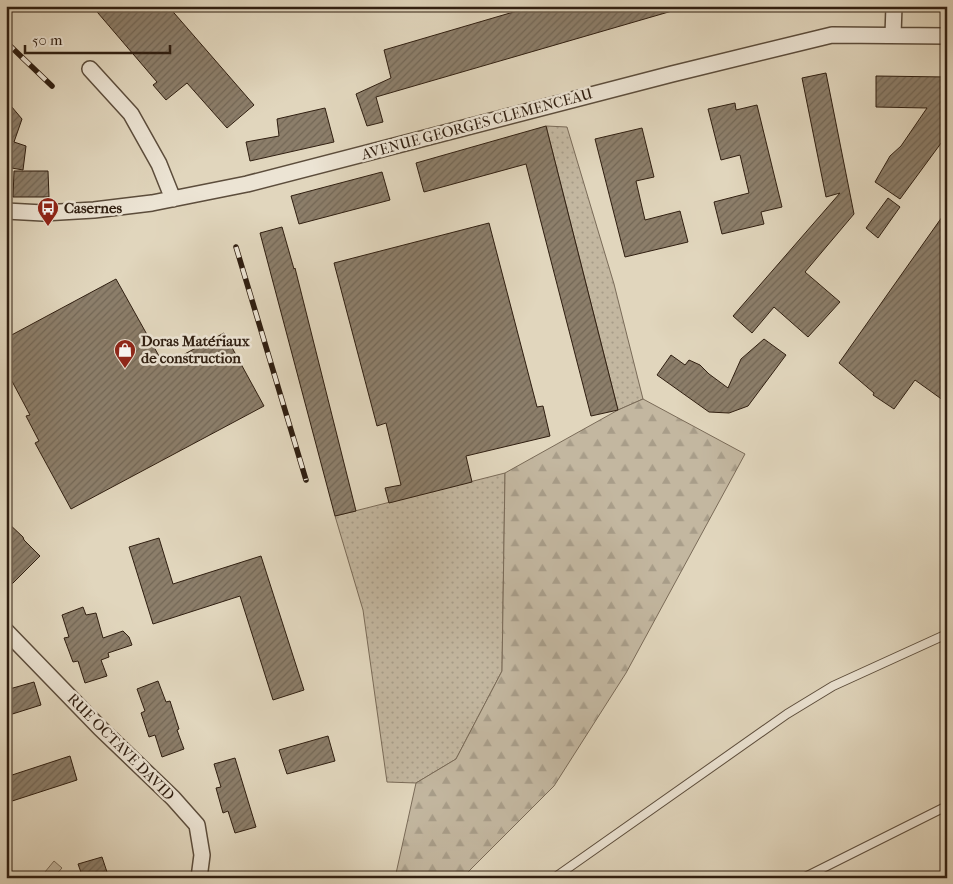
<svg xmlns="http://www.w3.org/2000/svg" width="953" height="884" viewBox="0 0 953 884" font-family="'IM FELL French Canon',serif">
<style>
.grass{fill:url(#grass-dots);stroke:#7a6b58}
.forest{fill:url(#forest-firs);stroke:#7a6b58}
.park{fill:#c3b7a0;stroke:#7a6b58}
.building{fill:url(#building-hatch);stroke:#301f11}
.lines{fill:none;stroke-linecap:round;stroke-linejoin:round}
.lane-casing{stroke:#5c4d3c;stroke-width:10}
.street-casing{stroke:#5c4d3c;stroke-width:18}
.lane{stroke:#ece4d4;stroke-width:8}
.street{stroke:#ece4d4;stroke-width:15}
.rail-casing{stroke:#301f11;stroke-width:5.5}
.rail{stroke:#ece4d4;stroke-width:4;stroke-dasharray:11;stroke-linecap:butt}
.labels{text-anchor:middle;dominant-baseline:central;stroke-width:5;stroke-linejoin:round;paint-order:stroke}
.street-label{font-size:15px;fill:#301f11;stroke:#ece4d4}
.poi-label{font-size:15px;font-weight:bold;fill:#301f11;stroke:#ece4d4;text-anchor:start}
</style>
<defs>
<pattern id="grass-dots" width="8" height="8" patternUnits="userSpaceOnUse" patternTransform="scale(1.25)"><rect width="8" height="8" fill="#c3b7a0"/><path d="M2 2h.1M6 6h.1" fill="none" stroke="#a89d89" stroke-width="1.8" stroke-linecap="round"/></pattern>
<pattern id="forest-firs" width="22" height="20" patternUnits="userSpaceOnUse" patternTransform="scale(1.25)"><rect width="22" height="20" fill="#c3b7a0"/><path d="M5 1l3.5 6h-7zM16 11l3.5 6h-7z" fill="#a89d89"/></pattern>
<pattern id="building-hatch" width="6" height="6" patternUnits="userSpaceOnUse" patternTransform="scale(1.25)"><rect width="6" height="6" fill="#8c7e6a"/><path d="M-1 1l2-2M0 6l6-6M5 7l2-2" fill="none" stroke="#736756"/></pattern>
</defs>
<rect width="100%" height="100%" fill="#e1d6bd"/>
<filter id="stains"><feTurbulence type="fractalNoise" baseFrequency=".004" numOctaves="4"/><feColorMatrix values="0 0 0 0 .2 0 0 0 0 .09 0 0 0 0 .02 0 0 0 .5 -.17"/></filter>
<radialGradient id="worn" r=".72"><stop offset=".6" stop-color="#630" stop-opacity="0"/><stop offset="1" stop-color="#630" stop-opacity=".3"/></radialGradient>
<path class="grass" d="M546 126 567 127 614 284 643 399 618 410Z
M505 473 502 671 456 759 416 783 387 782 363 610 335 516Z"/>
<path class="forest" d="M643 399 745 454 626 673 554 786 462 878H395L416 783 456 759 502 671 505 473 618 410Z"/>
<path class="park" d="M54 861 62 868 53 878H40Z"/>
<path class="building" d="M92 6H168L254 105 227 128 187 83 166 100 153 85 157 82Z
M534 6H672V11L376 97 383 122 367 126 356 94 391 78 384 50Z
M826 73 854 214 805 272 840 302 808 337 774 307 752 333 733 316 840 193 826 197 802 78Z
M876 76 947 77V135L900 199 875 182 890 156 901 146 927 108 876 107Z
M6 100 22 119 14 142 26 146 23 170 6 167Z
M735 103 736 110 757 105 782 207 761 212 764 224 722 234 714 202 749 193 740 155 721 160 708 109Z
M325 108 334 142 250 161 246 142 279 136 277 119Z
M546 126 618 410 591 416 526 164 424 192 416 163Z
M642 128 654 177 636 181 645 220 680 211 688 242 625 257 595 139Z
M14 171H48L49 197H13Z
M382 172 390 200 299 224 291 196Z
M888 198 900 207 878 238 866 228Z
M947 210V403L915 380 894 409 873 395 874 393 839 363Z
M489 223 537 407 543 406 550 436 466 456 472 482 389 503 385 488 401 485 386 423 377 426 334 263Z
M282 227 294 269 295 268 356 511 335 516 260 233Z
M116 279 164 365 224 333 264 406 71 509 35 443 39 441 26 416 30 415 6 370V338Z
M764 339 786 355 748 406 729 413 709 412 657 375 671 355 685 365 689 360 700 365 709 374 728 388 741 359Z
M6 521 23 537 24 540 40 556 6 590Z
M159 538 173 584 261 556 304 690 273 700 240 596 153 624 129 547Z
M83 607 86 615 96 613 103 638 123 631 129 637 132 645 108 653 109 657 101 660 107 676 85 683 78 661 73 662 64 638 69 637 62 615Z
M158 681 166 702 170 701 179 729 177 730 184 749 162 757 155 735 149 737 141 713 145 711 137 689Z
M34 682 41 705 6 716V690Z
M328 736 335 761 287 774 279 750Z
M70 756 77 780 6 803V777Z
M235 758 256 827 235 833 228 811 223 813 216 788 221 787 214 764Z
M102 857 109 878H83L78 864Z"/>
<g class="lines">
<g class="lane-casing">
<path id="lane" d="M554 878 787 714 833 686 947 634
M803 878 947 806"/>
</g>
<g class="street-casing">
<path id="street" d="M893 35 894 6
M90 69 131 114 159 164 173 199
M6 211 43 213 94 210 152 203 247 184 672 74 832 35 947 36
M6 631 100 728 173 798 197 825 202 855 199 878"/>
</g>
<use href="#lane" class="lane"/>
<use href="#street" class="street"/>
<g class="rail-casing">
<path id="rail" d="M6 42 52 86
M236 247 306 480"/>
</g>
<use href="#rail" class="rail"/>
</g>
<defs>
<g id="bus-pin" transform="scale(1.125)"><path d="M0 17L-7.5 6A9.5 9.5 0 1 1 7.5 6Z" fill="#8f2418" stroke="#ece4d4"/><path d="M-5-6H5V4H4V6H2V4H-2V6H-4V4H-5ZM-3.5-4V0h7V-4ZM-3.5 1.2v1.5H-2V1.2ZM2 1.2v1.5H3.5V1.2Z" fill="#fff"/></g>
<g id="shop-pin" transform="scale(1.125)"><path d="M0 17L-7.5 6A9.5 9.5 0 1 1 7.5 6Z" fill="#8f2418" stroke="#ece4d4"/><path d="M-5-2.5h2.3a2.7 3.5 0 0 1 5.4 0H5L5.5 6h-11ZM-1.5-2.5h3a1.5 2.3 0 0 0-3 0Z" fill="#fff"/></g>
</defs>
<g fill-rule="evenodd">
<use href="#bus-pin" x="48" y="208"/>
<use href="#shop-pin" x="125" y="350"/>
</g>
<g class="labels">
<g class="street-label">
<text transform="translate(477 124) rotate(-15)">AVENUE GEORGES CLEMENCEAU</text>
<text transform="translate(121 747) rotate(45)">RUE OCTAVE DAVID</text>
</g>
<g class="poi-label">
<text x="64" y="208">Casernes</text>
<text x="141" y="341">Doras Matériaux<tspan x="141" dy="17">de construction</tspan></text>
</g>
</g>
<rect width="953" height="884" fill="none" stroke="#e1d6bd" stroke-width="25"/>
<rect x="8" y="8" width="938" height="869" fill="none" stroke="#301f11" stroke-width="2.5"/>
<rect x="12" y="12" width="928" height="859" fill="none" stroke="#301f11"/>
<path d="M25 45v8h145v-8" fill="none" stroke="#301f11" stroke-width="2.5"/>
<text x="32" y="45" font-size="15" fill="#301f11" stroke="#ece4d4" stroke-width="4" paint-order="stroke">50 m</text>
<rect width="100%" height="100%" filter="url(#stains)"/>
<rect width="100%" height="100%" fill="url(#worn)"/>
</svg>
